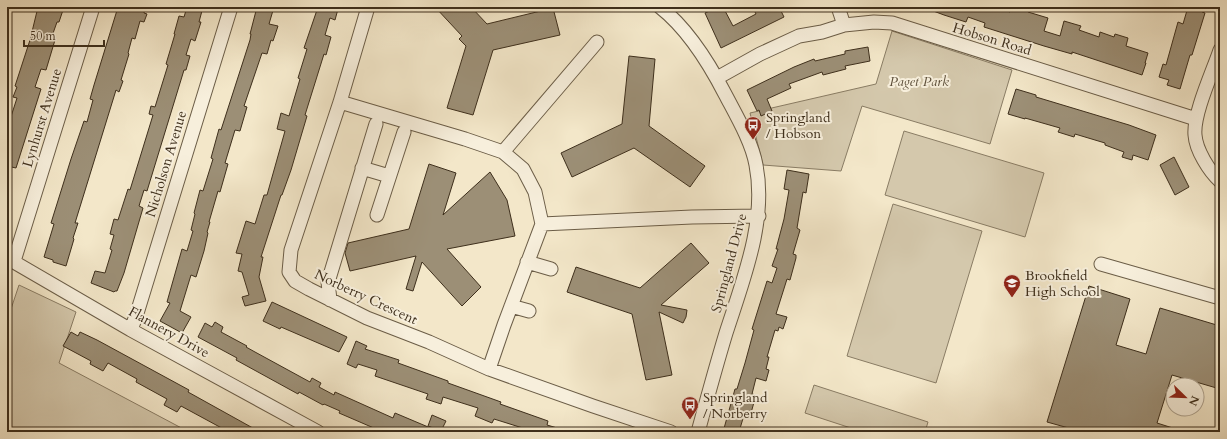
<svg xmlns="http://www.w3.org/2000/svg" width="1227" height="439" viewBox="0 0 1227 439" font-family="Cardo,serif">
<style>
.green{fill:#d4c8ac;stroke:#897c64}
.building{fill:#9c8f76;stroke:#3e2f1c}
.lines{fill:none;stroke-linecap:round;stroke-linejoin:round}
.minor-casing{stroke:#6b5d47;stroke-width:15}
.minor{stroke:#f7efdc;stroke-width:13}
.labels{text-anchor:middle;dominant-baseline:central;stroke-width:4;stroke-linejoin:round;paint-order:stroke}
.street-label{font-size:14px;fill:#3e2f1c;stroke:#f7efdc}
.park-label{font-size:14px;font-style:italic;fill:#5c4e39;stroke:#f7efdc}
.poi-label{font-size:14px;fill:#3e2f1c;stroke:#f7efdc;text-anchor:start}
</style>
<rect width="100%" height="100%" fill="#f3e7c9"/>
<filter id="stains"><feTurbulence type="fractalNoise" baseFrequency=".005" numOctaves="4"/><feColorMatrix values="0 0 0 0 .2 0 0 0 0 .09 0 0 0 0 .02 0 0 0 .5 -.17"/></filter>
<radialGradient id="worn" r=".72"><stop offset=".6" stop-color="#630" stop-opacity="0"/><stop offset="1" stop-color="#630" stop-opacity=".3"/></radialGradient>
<path class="green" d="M892 31 1012 70 990 144 862 106 841 171 763 165 750 113 876 84Z
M904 131 1044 173 1025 237 885 195Z
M893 204 982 231 936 383 847 356Z
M19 285 76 312 59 363 189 432H7V321Z
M814 385 928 422 925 432H863L805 413Z"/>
<path class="building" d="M38 7H64L59 22H57L51 39 55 40 46 70 41 69 35 87 41 89 16 168 7 166V129L17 98 13 97 17 87 15 86 30 40Z
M118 7H145L144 13 147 14 144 22 140 21 135 39 132 38 128 53 129 54 121 80 123 81 119 92 116 90 75 223H78L73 238 74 239 66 266 53 262V260L44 257 54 224 51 223 71 159 84 121 87 122 93 100 90 99 94 85Z
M187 7H203L199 22H201L195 41 191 39 186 55 190 56 186 70H184L147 191 144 190 139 206 143 208 124 273 117 291H115L114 292 91 283 95 271 105 273 112 250 110 249 114 235 110 234 114 219 118 220 128 189 130 190 153 115 149 114 151 106 155 107 168 65 166 64 175 34H174L179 16 184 17Z
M257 7H274L269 24 278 26 273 41 271 40 267 54 262 53 244 106 247 107 240 131 235 130 225 163 228 164 220 192 218 191 209 222H210L207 232 208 233 204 251 196 277 191 275 180 311 191 317 182 333 160 321 170 303 167 302 182 249 187 251 193 231 191 230 195 214 194 213 200 190 203 191 213 159 211 158 219 129 221 130 250 40 251 34H250Z
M318 7H331L338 9 335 20 330 18 325 35 331 37 326 55 324 54 305 115 307 116 291 170 282 195H281L261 257H263L259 277 266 301 245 306 242 297 249 295 242 272 238 271 242 254 236 253 246 221 255 224 264 195H267L285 131 277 129 281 113 289 116 300 79 298 78 307 49 304 48Z
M435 7H471L487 24 553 8 560 35 493 50 473 115 447 108 466 46 459 39 462 36Z
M718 7H723L733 26 756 14 754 10 760 7H779L784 17 721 48 705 13Z
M928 7H964L975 11 977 7H994L1010 12 1012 7H1019L1029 10 1028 12 1048 18 1044 31 1060 36 1064 21 1081 26 1079 30 1099 37 1100 32 1114 37 1115 34 1128 38 1126 46 1148 53 1145 63H1146L1142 75 1072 52V54L1044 46 984 27 985 23 968 17 966 22 944 15 928 9Z
M1188 7H1204L1202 12 1205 13 1192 55H1190L1180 89 1167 85 1169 80 1159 77 1163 64 1166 65 1178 22 1183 24Z
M868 47 870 61 845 66 846 69 823 75 822 72 789 84 791 88 767 99 772 111 761 116 759 110 757 111 747 90 794 67 814 59 815 61 845 54V51Z
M629 56 655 59 649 126 705 166 690 187 634 148 572 177 561 153 622 124Z
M1016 89 1036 95V97L1129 125 1156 135 1148 160 1133 155 1132 160 1122 157 1124 152 1105 145V143L1075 134 1074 137 1058 132 1060 128 1025 118V119L1008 114Z
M1174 157 1189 187 1175 195 1160 165Z
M429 164 456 173 443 215 490 172 507 200 515 236 447 249 481 287 462 306 422 262 413 291 406 289 416 256 350 271 345 253 348 243 409 229Z
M787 170 809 174 806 193 803 192 797 228 800 230 793 254 796 255V258L790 280 787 279 776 314 787 317 783 329 779 327 778 331 775 330 767 357H769L766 369 769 370 766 381 756 378 752 394 756 395 751 413H749L748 417 744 415 739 432H723L735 389H737L745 363 754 330 752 329 767 281 772 283 777 268 772 266 778 249H776L784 219 789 190 784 189Z
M691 243 709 263 661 305 687 310 686 317 683 323 659 312 672 375 646 380 632 314 567 292 576 267 640 288Z
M1089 286 1130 299 1116 345 1146 354 1160 308 1220 326V389L1172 375 1157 423 1179 430V432H1083L1047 422Z
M272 302 347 337 339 352 281 327 280 329 263 321Z
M215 322 223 327 221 332 247 346 246 347 255 352 310 382 312 378 321 383 319 387 334 395 335 392 393 418 395 413 440 432H383L339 413 340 411 324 404 323 405 299 392 298 394 236 360 237 358 198 337 205 323 212 327Z
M71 332 78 336 80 332 97 340 189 390 188 392 260 432H229L181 406 177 412 164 405 167 399 136 382 137 379 108 363 103 371 90 364 91 361 63 346Z
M356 341 367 346 365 349 399 360 398 363 448 381V383L501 402 500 404 548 421 547 425 564 430V432H528L529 430 494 419 492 423 475 416 478 408 443 397 441 404 426 399 428 394 375 376 377 370 358 364 356 368 347 364Z
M432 415 446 421 441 431 428 426Z"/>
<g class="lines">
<g class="minor-casing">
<path id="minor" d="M368 7 340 102 291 250 289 272 295 281 309 289 367 318 429 342 489 369 593 406 671 432
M660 7C688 29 709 63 725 94 736 115 752 142 756 165 767 221 743 280 726 333 716 366 707 399 698 432
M838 7 844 25
M1220 50C1213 71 1193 114 1195 135 1196 150 1209 171 1220 181
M717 78 760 54 799 36 822 32 844 25 874 22 892 23 1196 119
M340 102 465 139 503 152 523 169 535 192 542 224 504 325 489 369
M503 152 597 42
M362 168 389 176
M377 215 404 132
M542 224 692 217 759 216
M7 258 131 330 318 432
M14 261 93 7
M527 262 551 269
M1101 264 1220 298
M330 300 328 282 376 124
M511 306 529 311
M131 330 138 310 231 7"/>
</g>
<use href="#minor" class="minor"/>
</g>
<defs>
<g id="bus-pin" transform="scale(0.9)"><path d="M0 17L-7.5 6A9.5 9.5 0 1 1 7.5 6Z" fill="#8f2418" stroke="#f7efdc"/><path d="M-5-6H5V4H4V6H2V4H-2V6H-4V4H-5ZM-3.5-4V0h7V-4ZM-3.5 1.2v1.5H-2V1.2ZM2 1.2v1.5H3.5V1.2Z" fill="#fff"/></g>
<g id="school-pin" transform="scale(0.9)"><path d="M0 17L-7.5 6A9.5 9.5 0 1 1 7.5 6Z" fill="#8f2418" stroke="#f7efdc"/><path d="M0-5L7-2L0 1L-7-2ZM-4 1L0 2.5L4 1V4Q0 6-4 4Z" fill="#fff"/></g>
</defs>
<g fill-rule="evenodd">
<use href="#bus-pin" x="753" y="125"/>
<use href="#school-pin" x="1012" y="283"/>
<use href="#bus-pin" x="690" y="405"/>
</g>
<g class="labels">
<g class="street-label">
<text transform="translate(992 39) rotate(17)">Hobson Road</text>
<text transform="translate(42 118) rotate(-73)">Lynhurst Avenue</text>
<text transform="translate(166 164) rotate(-73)">Nicholson Avenue</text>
<text transform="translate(729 263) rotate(-75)">Springland Drive</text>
<text transform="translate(366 297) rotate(25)">Norberry Crescent</text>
<text transform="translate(169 332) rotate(29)">Flannery Drive</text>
</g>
<g class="park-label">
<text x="919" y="81">Paget Park</text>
</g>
<g class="poi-label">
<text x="766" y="117">Springland<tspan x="766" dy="16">/ Hobson</tspan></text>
<text x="1025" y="275">Brookfield<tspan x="1025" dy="16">High School</tspan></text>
<text x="703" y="397">Springland<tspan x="703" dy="16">/ Norberry</tspan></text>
</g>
</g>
<rect width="1227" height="439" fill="none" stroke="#f3e7c9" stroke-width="24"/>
<rect x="8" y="8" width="1211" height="423" fill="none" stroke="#3e2f1c" stroke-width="2"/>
<rect x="12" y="12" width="1203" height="415" fill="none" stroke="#3e2f1c"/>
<g transform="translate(1185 397) rotate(113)"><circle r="19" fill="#f7efdc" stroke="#ada28f"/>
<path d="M0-3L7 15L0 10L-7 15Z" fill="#8f2418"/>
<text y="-6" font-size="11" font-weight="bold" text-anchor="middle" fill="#3e2f1c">N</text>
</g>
<path d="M24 40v6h80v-6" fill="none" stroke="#3e2f1c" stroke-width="2"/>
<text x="30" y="40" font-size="12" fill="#3e2f1c" stroke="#f7efdc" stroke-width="3" paint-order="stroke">50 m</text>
<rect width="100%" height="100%" filter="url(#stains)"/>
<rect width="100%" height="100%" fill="url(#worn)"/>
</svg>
